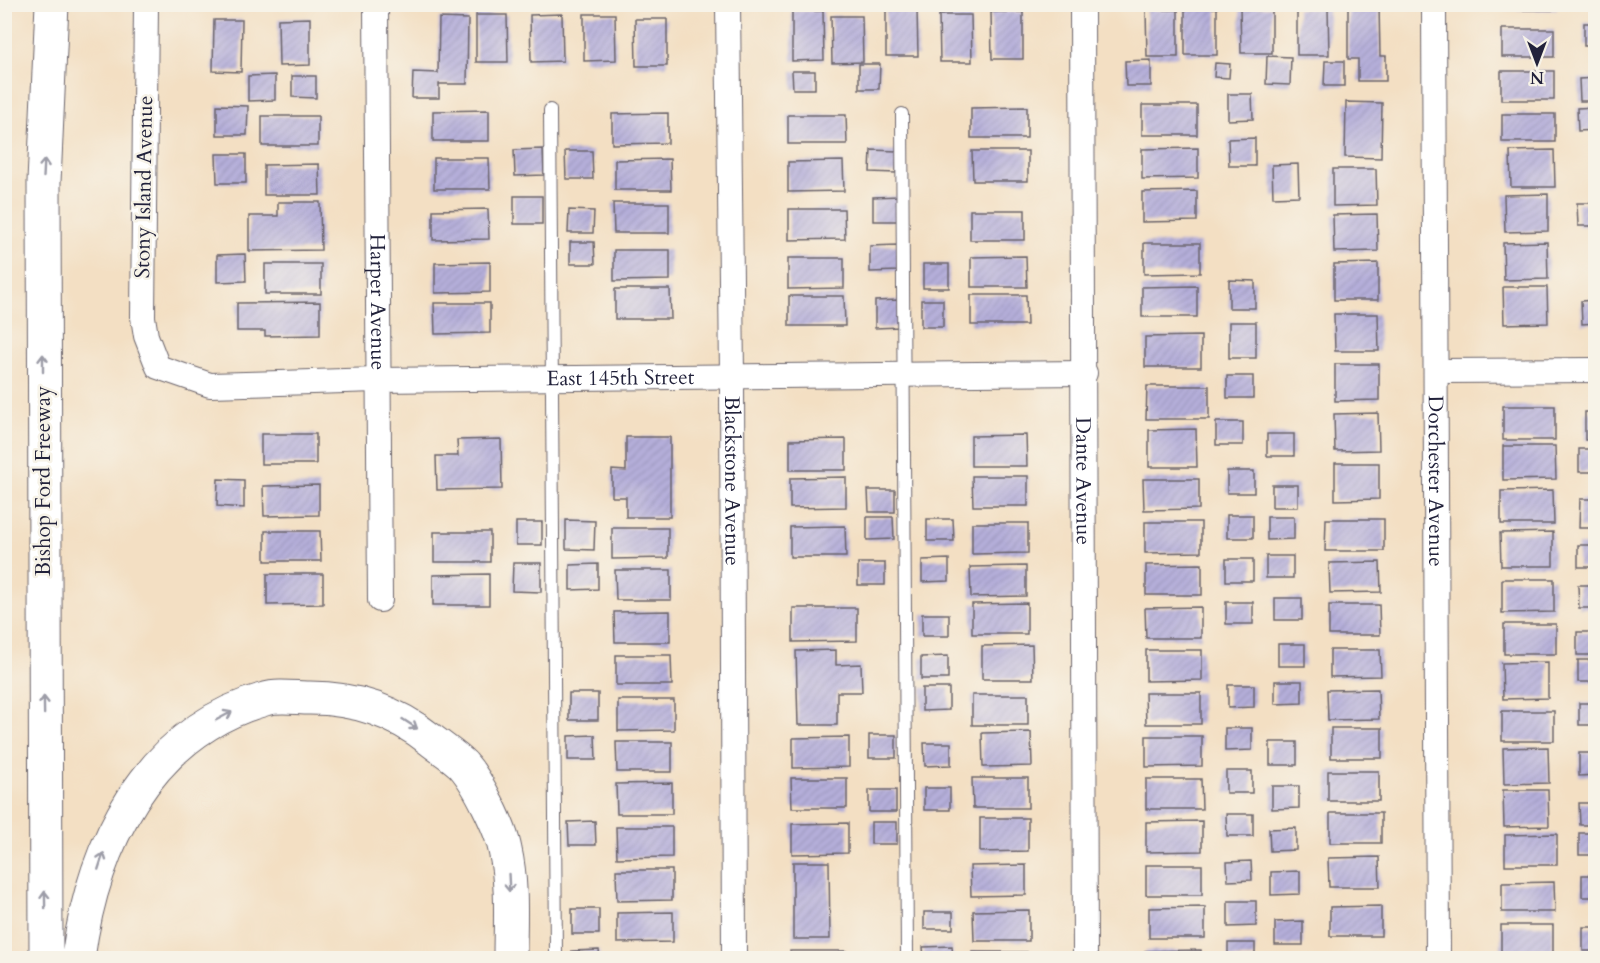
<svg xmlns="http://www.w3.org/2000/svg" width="1600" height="963" viewBox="0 0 1600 963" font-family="Cardo,serif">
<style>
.building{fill:url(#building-hatch)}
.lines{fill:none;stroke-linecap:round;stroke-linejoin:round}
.lane-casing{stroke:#6b646b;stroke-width:14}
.street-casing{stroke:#6b646b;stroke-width:26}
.highway-casing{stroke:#6b646b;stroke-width:35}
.lane{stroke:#fff;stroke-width:12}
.street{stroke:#fff;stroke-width:24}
.highway{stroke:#fff;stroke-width:33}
.oneway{stroke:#9c9ca7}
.labels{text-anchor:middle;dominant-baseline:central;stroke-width:5;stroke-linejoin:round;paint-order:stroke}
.street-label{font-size:21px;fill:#22223b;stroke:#f7f3e8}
</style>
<defs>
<pattern id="building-hatch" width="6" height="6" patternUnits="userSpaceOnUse" patternTransform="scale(1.5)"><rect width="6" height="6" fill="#b5afda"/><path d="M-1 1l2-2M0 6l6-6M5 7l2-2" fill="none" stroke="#9b96bc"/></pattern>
</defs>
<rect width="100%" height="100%" fill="#f7f3e8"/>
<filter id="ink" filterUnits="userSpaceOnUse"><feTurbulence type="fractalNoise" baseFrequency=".0167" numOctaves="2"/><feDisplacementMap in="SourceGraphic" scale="12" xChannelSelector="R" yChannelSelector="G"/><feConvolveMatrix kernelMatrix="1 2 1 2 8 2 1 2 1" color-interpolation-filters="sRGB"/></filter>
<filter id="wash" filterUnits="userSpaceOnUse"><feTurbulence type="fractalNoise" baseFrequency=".008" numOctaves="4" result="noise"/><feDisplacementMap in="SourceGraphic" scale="24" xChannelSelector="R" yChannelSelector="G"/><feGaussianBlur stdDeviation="1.35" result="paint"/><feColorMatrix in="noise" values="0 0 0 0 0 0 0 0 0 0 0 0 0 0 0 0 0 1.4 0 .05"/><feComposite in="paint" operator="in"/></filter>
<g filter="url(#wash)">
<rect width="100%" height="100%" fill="#f3dfc3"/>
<g id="blocks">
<path class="building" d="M1504 4H1557V10H1504Z
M1348 5H1379L1380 56H1386V81H1358V59H1348Z
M1240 7H1272V53H1241Z
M1185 8H1217V55H1185Z
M1328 8 1329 55H1297V9Z
M886 9H917L918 56H886Z
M1146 10H1178V57H1147Z
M792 11H823L824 60 792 61Z
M991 12H1023V59H992Z
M562 14 563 61 531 62 530 15Z
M584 14H615L616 60 584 61Z
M476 15H507L508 62H476Z
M939 15H971L972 62H940Z
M831 16H862L863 62 832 63Z
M310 18V65L279 66 278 19Z
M439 18 468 19 467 84H439V98H412L413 72 438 73Z
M635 19H667V66H636Z
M214 20H242L241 72 213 71Z
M1584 23H1596V46H1584Z
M1502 29H1554V57H1502Z
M1267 56 1291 57 1290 85 1266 84Z
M1151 60V86H1126L1125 61Z
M1325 61H1344V86H1324Z
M1215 63 1230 64 1229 78 1214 77Z
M859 64H880L879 89H859Z
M792 71H815V89H793Z
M1501 71H1554V100H1501Z
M275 75V100L248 101V76Z
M292 76H316V98L292 97Z
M1596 78V101H1580L1579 79Z
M1228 94H1252L1253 119 1228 120Z
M1346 102 1382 103 1381 158 1345 157Z
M217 105 248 106 247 135H217Z
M1142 105H1197V135H1142Z
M1027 107V138H971V108Z
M1596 107V130L1578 131 1577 108Z
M489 110V141H433V111Z
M668 113V143L612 144V114Z
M1502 114H1555V142H1502Z
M788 115H846L847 144H788Z
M262 116H318V146H262Z
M1255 138V166H1229L1228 139Z
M1198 148V178L1142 179V149Z
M543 149 544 175 515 176 514 150Z
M871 150 897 151 896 173 870 172Z
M1554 150 1555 187H1511L1510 151Z
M565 151H592L593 179H566Z
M972 151H1028V181H973Z
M216 154H246V183H217Z
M434 158H489L490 189H434Z
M670 159 671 190H615V160Z
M843 161 844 191 788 192V162Z
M319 164 320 195H264V165Z
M1298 164 1299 196 1273 197 1272 165Z
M1333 169H1376L1377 205 1333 206Z
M1197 191V221L1142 222V192Z
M1548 194V231L1505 232 1504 195Z
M514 196H542V224H514Z
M900 196 901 221H873V197Z
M278 202H320L321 250 249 251V216H278Z
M613 203H669V233H614Z
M1577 203H1596V226H1578Z
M488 209 489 239 433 240V210Z
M789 209H844L845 239 789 240Z
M569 210 594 211 593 233H568Z
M970 210H1025V240H970Z
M1377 214 1378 251 1334 252 1333 215Z
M570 242H594L595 264H570Z
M1547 242 1548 279 1504 280 1503 243Z
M1144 243H1200V273L1144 274Z
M898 245V271L870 272V246Z
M614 250H670V280L614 281Z
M245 254 246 281 217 282V255Z
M1026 256 1027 287H971V257Z
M788 258H844V288L788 289Z
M490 262V292L435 293V263Z
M1378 263V300H1334V264Z
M265 264H321V294H265Z
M923 264H949V288H923Z
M1229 280 1255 281V308H1229Z
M1197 286V317H1142V287Z
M1503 287H1547L1548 323 1504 324Z
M615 289H670L671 319H615Z
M971 295H1026L1027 325H971Z
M789 296H844L845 326H789Z
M899 300 900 327 875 328V301Z
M921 300H943V327H921Z
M1596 300V323L1582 324 1581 301Z
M320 302V335L265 336V331H237V303Z
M434 303H490V333L435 334Z
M1334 314H1378L1379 351H1335Z
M1229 322H1256V358H1229Z
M1201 336V367H1145V337Z
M1335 364H1379V400L1335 401Z
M1227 376H1253V398H1227Z
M1147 386H1209V419H1146Z
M1503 406H1555V440H1503Z
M1585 412H1596V440H1585Z
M1378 413 1379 450 1335 451 1334 414Z
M1216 422H1243V445H1216Z
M1196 429 1197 467H1149V430Z
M261 434H316V464H261Z
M1267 434H1294V456H1267Z
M1026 435 1027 466H971V436Z
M626 437H670V517H626V497H612V470L626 471Z
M501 439 502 489 437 490 436 456H458L457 440Z
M846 439V470H790V440Z
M1503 446H1555L1556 479 1503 480Z
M1579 449H1596V472H1579Z
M1335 463H1379V499L1335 500Z
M1227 471H1254V493H1227Z
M972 476H1028V506H973Z
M846 477V507L790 508V478Z
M218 479 244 480V508L217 506Z
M1143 479H1199V509L1144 510Z
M319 485V515L264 516 263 486Z
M1272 485H1298V507H1272Z
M868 490H895V512H869Z
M1553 490 1554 524H1501V491Z
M1580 499H1596V528H1579Z
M1227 515H1253V538H1227Z
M867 517H893L894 539 867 540Z
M1267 517H1294V539L1267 540Z
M927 519H953L954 541H927Z
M1326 519H1384V551H1325Z
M566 520 595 521 594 550 566 549Z
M516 522H542V545H516Z
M1145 522H1201V552L1145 553Z
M972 523H1028V553L972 554Z
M845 526 846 557H790V527Z
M612 528H668V558L612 559Z
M265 531H320L321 561H265Z
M434 532H490V562H434Z
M1553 532V566H1501L1500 533Z
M1578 545H1596V567H1578Z
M1266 556H1293V578H1266Z
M949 559V581L922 582V560Z
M1226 559H1253V581H1226Z
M1380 562 1381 592 1330 593 1329 563Z
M513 563H541V592L512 591Z
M858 563H885V585H858Z
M598 564V589L570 590V565Z
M1202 564V595H1146V565Z
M1026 566V596L971 597 970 567Z
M615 570H671V600H616Z
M267 574H323V604L267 605Z
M489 574V605H433V575Z
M1502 579H1554V612L1502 613Z
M1578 585H1596V608H1579Z
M1275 598H1302V620H1275Z
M1226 602H1253V624H1226Z
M1027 603V634H972V604Z
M1329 605H1379L1380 635H1329Z
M1201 607V638H1146L1145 608Z
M793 608H857V641L793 642Z
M670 611V642H615L614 612Z
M922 614H949V636H922Z
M1504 624H1556V654H1504Z
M1577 632H1596V655H1577Z
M1278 644H1305V666H1278Z
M1032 645 1033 679H982V646Z
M836 650V665L861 664 862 692H837V725H798L796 651Z
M1146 650H1202V680L1146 681Z
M1330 650H1380L1381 676 1330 677Z
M616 655H671L672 685H616Z
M948 656V679H921V657Z
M1578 660H1596V682H1578Z
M1548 662V698L1503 699 1502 663Z
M1275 681H1302V703L1275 704Z
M1228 685H1254V707L1228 708Z
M922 688H949V710L922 711Z
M1378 689 1379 719 1328 720 1327 690Z
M569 693H598V720H569Z
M1145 693H1201V724H1146Z
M972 695H1028V725H972Z
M618 700H674V730L618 731Z
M1579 703H1596V725H1579Z
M1502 711H1554V741H1502Z
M1225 728H1252V750L1225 751Z
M1331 728H1382V758H1331Z
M1031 732 1032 766 983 767 982 733Z
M595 735 596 760H568V736Z
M869 735H896V758H869Z
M1146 736H1202V766L1146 767Z
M849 737V767L793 768V738Z
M616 742H672V772H617Z
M1270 742H1297V765H1270Z
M924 743H951V765L925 766Z
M1548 747 1549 783 1504 784 1503 748Z
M1579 753H1596V775L1579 776Z
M1226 771H1252V793H1226Z
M1328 771H1379V801H1328Z
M791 778H847V808H792Z
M972 778H1028V808H973Z
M1146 779H1201L1202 809H1146Z
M672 783V814H617L616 784Z
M1272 786H1299V808L1272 809Z
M924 788H950V810H924Z
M869 790H896V812H869Z
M1503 790H1548L1549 826 1504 827Z
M1579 803H1596V825H1580Z
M1330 813H1381V843H1330Z
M1226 814H1253V836H1227Z
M980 818H1028V851L980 852Z
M595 821 596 845H569L568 822Z
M1202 821V851L1146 852V822Z
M871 822H897V844H871Z
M848 823V853L792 854V824Z
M616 827H672V857L617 858Z
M1296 828V850L1270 851 1269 829Z
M1579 833H1596V855H1579Z
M1557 834V865H1505V835Z
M1379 857 1380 887H1329L1328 858Z
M1251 861 1252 880 1228 881 1227 862Z
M793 862H829L830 939H793Z
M1026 865V895L971 896 970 866Z
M1146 865H1202V895H1146Z
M616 870H672V900L617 901Z
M1300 871V894L1271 895V872Z
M1582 875H1596V897H1582Z
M1554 882 1555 912H1502V883Z
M1228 901H1256V926L1228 927Z
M1381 906V936H1330V907Z
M1205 907V938H1149V908Z
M572 909H599V934H572Z
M1029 910V941H974L973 911Z
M673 912V942L617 943V913Z
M924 912H953V929H924Z
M1303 921V945H1275V922Z
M1501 925H1553V954L1501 955Z
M1583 927H1596V951H1583Z
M1228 943H1255V958H1228Z
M952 946 953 958H924L923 947Z
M599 950 600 958H572V951Z
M1201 950V958H1145V951Z
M790 951H846V958H790Z
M972 952H1027V958H972Z"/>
</g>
</g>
<g filter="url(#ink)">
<use href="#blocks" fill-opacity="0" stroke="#6b646b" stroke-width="1.5"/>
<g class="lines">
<g class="lane-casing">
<path id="lane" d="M550 110 556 958
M902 114 907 958"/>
</g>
<g class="street-casing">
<g id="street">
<path id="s1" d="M146 4 143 317 146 336 158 367 210 385 377 380 1085 373"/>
<path id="s2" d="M376 4 380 600"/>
<path id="s3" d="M728 4 732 376 734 958"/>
<path id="s4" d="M1082 4 1085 958"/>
<path id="s5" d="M1434 4 1438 958"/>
<path d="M1436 371 1596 370"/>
</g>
</g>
<g class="highway-casing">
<path id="highway" d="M46 958 44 182 52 4
M78 958C93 846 147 732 265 699 278 695 296 698 310 698 355 698 396 712 431 740 441 748 454 756 463 765 478 782 501 828 505 850 513 885 510 923 510 958"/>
</g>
<use href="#lane" class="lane"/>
<use href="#street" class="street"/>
<use href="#highway" class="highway"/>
</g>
<defs><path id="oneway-shaft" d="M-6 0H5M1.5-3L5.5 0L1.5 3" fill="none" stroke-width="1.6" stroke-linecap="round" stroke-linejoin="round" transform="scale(1.5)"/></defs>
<g class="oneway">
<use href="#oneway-shaft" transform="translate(44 168) rotate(-87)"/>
<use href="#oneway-shaft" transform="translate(43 363) rotate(-90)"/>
<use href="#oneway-shaft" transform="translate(44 705) rotate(-91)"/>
<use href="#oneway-shaft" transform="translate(224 716) rotate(-28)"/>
<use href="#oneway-shaft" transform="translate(410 724) rotate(33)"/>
<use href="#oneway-shaft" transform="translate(101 861) rotate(-72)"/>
<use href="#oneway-shaft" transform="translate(509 883) rotate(87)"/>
<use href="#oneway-shaft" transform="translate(45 900) rotate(-91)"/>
</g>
</g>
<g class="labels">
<g class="street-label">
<text transform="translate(144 187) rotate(-89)">Stony Island Avenue</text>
<text stroke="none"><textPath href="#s2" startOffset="298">Harper Avenue</textPath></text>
<text stroke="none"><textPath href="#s1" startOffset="831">East 145th Street</textPath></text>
<text transform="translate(43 481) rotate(-90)">Bishop Ford Freeway</text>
<text stroke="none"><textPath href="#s3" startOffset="477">Blackstone Avenue</textPath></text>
<text stroke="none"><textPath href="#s4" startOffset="477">Dante Avenue</textPath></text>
<text stroke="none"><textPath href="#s5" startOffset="477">Dorchester Avenue</textPath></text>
</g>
</g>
<rect width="1600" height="963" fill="none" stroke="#f7f3e8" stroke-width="24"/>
<g transform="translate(1537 63) rotate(180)" stroke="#f7f3e8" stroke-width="4.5" paint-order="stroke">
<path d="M0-4.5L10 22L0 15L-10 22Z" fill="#22223b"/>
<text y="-9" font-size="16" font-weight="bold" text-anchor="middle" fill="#22223b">N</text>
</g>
</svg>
